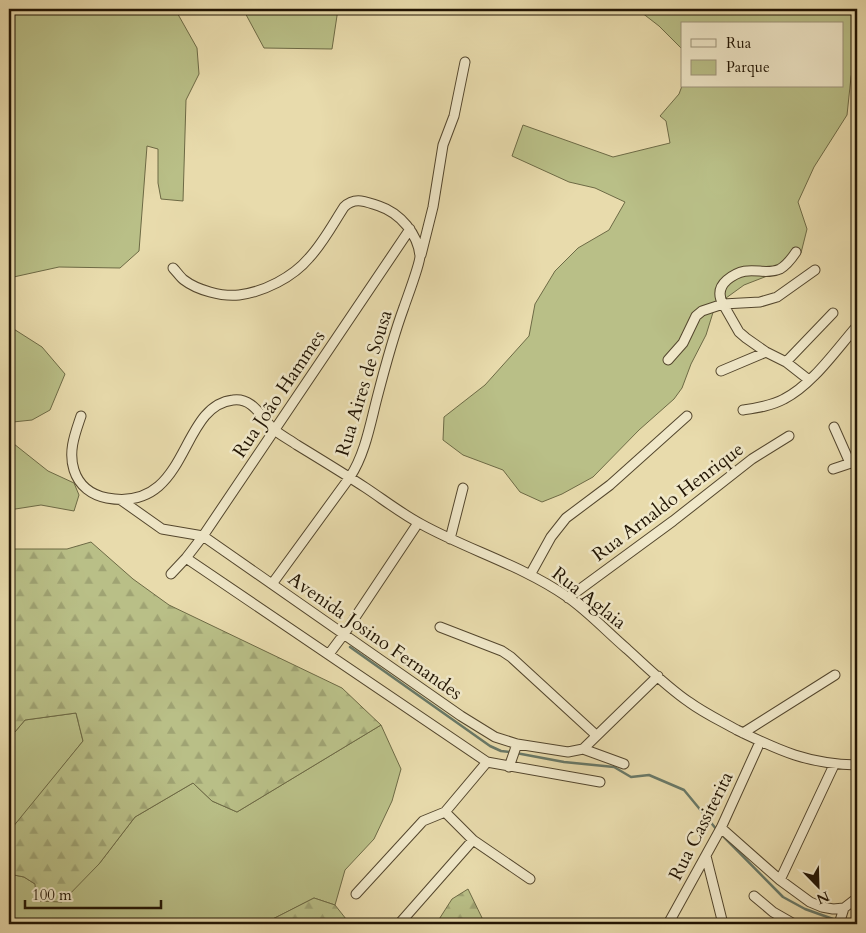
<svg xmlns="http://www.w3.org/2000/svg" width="866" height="933" viewBox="0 0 866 933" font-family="Cardo,serif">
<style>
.green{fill:#b9bf87;stroke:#6d6a45}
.forest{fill:url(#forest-firs);stroke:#6d6a45}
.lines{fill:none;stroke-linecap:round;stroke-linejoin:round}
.stream{stroke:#687867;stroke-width:2.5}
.minor-casing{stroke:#53462d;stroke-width:11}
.minor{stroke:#f0e8c9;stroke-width:9}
.labels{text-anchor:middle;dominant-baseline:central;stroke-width:5;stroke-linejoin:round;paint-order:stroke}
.street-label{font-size:19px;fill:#211403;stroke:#f0e8c9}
</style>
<defs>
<pattern id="forest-firs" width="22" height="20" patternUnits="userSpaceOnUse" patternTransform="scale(1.25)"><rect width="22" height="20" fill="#b9bf87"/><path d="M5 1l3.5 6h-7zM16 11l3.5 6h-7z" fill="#9fa373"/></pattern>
</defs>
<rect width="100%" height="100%" fill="#e8dbac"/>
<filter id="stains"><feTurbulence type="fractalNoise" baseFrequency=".004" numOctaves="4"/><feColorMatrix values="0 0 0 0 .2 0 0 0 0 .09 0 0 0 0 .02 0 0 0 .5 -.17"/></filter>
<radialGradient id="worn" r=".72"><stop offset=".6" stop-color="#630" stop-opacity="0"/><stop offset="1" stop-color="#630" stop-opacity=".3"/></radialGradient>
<path class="green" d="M9 9H175L197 48 199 74 186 100 183 201 161 199 158 183V149L147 146 139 251 120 268 59 267 9 278Z
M243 9H338L332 49 264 48Z
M637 9H857V49L851 77 847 115 814 167 798 202 807 229 801 253 775 273 744 285 715 306 706 335 691 364 682 388 674 399 639 430 593 477 562 494 542 502 520 492 503 470 463 455 443 440 444 417 485 385 529 336 535 304 555 271 578 248 609 230 625 202 595 188 569 182 512 156 523 125 613 157 670 143 666 121 660 116 679 94 682 86H842V24H682V49L659 26Z
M9 326 42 347 65 374 50 410 32 420 13 422 9 416Z
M9 440 48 471 74 483 79 495 74 511 41 505 9 510Z
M76 713 83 741 13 828 9 839V739L25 720Z
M381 725 401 769 392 801 374 839 345 870 335 905 314 898 263 924H9V874L24 877 35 884 99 864 135 817 193 783 212 801 237 812Z"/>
<path class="forest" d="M91 542 133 579 169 605 342 688 381 725 237 812 212 801 193 783 135 817 99 864 62 902 36 901 35 884 24 877 9 874V839L12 828 83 741 76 713 25 720 9 739V549H67Z
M468 889 485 924H436L452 899Z
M314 898 335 905 350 924H263Z"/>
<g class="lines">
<path class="stream" d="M350 647 490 746 501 751 511 752
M516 753 564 762 614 767 631 777 649 775 684 790 717 830
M721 834 783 897 805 909 833 919 838 922"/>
<g class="minor-casing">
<path id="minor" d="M421 255 433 207 443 145 454 116 465 62
M173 268C177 272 180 277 184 280 197 290 222 297 239 295 264 292 293 277 309 258 323 243 333 224 344 207 355 196 366 202 379 206 400 213 418 234 420 256 420 264 407 298 404 307 393 337 385 367 377 398 370 425 365 454 350 477L272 584
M668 360 683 343 696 316 702 311 723 304C718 295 719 287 727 280 749 262 762 277 780 269 787 265 792 258 796 252
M786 362 833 313
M721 371 766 352
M809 380 786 362 766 352 746 338 739 332 723 304 760 302 777 297 815 270
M743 410C756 408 771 406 784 399 812 385 836 350 857 326
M81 416C75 434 68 451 74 470 79 486 92 495 107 498 190 513 178 406 233 400 254 397 262 420 276 431 282 436 290 440 297 445 320 459 343 473 366 488 384 500 402 514 421 524 468 550 521 565 566 596 588 611 607 632 627 649 647 667 667 687 689 702 704 713 721 721 737 730 780 751 808 764 857 765
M834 427 850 463
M833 469 857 461
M121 500 162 529 203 536 461 716 495 737 517 744 568 752 583 749 624 764
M450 539 463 488
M186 558 487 762 600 782
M171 574 186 558 203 536 410 229
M530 575 551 537 566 518 610 485 687 416
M568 598 673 521 752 459 789 436
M440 627 502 651 511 657 596 735
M329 654 344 634 418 523
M743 733 835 675
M583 749 658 676
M509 767 517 744
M445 812 473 840 530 879
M721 828 780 880 810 902 822 907 833 909 844 908
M706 856 723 924
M780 880 834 765
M356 894 423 821 445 812 487 762
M754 896 773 912 794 924
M399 924 473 840
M668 924 721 828 760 742
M839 924 844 908 857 898"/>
</g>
<use href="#minor" class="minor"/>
</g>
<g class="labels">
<g class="street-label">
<text transform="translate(364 383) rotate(-73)">Rua Aires de Sousa</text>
<text transform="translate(279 394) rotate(-56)">Rua João Hammes</text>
<text transform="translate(668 502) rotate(-37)">Rua Arnaldo Henrique</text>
<text transform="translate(589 598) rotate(38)">Rua Aglaia</text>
<text transform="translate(375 636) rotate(35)">Avenida Josino Fernandes</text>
<text transform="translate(701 826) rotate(-63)">Rua Cassiterita</text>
</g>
</g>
<rect width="866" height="933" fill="none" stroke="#e8dbac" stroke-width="30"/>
<rect x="10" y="10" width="846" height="913" fill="none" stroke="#211403" stroke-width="2.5"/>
<rect x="15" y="15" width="836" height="903" fill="none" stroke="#211403"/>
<rect x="681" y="22" width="162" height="65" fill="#f0e8c9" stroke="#9d937a"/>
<rect x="691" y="39" width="25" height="8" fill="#f0e8c9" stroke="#9d937a"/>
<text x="726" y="48" font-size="15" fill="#211403">Rua</text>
<rect x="691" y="60" width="25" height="15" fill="#b9bf87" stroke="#9d937a"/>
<text x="726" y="72" font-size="15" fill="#211403">Parque</text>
<g transform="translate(818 886) rotate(157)" stroke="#f0e8c9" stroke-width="4" paint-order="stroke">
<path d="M0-4L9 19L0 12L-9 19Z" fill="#211403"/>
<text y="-8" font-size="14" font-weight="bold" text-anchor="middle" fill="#211403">N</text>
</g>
<path d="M25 900v8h136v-8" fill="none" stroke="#211403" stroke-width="2.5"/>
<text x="32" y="900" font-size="15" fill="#211403" stroke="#f0e8c9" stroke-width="4" paint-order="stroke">100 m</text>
<rect width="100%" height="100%" filter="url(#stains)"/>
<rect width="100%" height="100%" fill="url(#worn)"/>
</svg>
